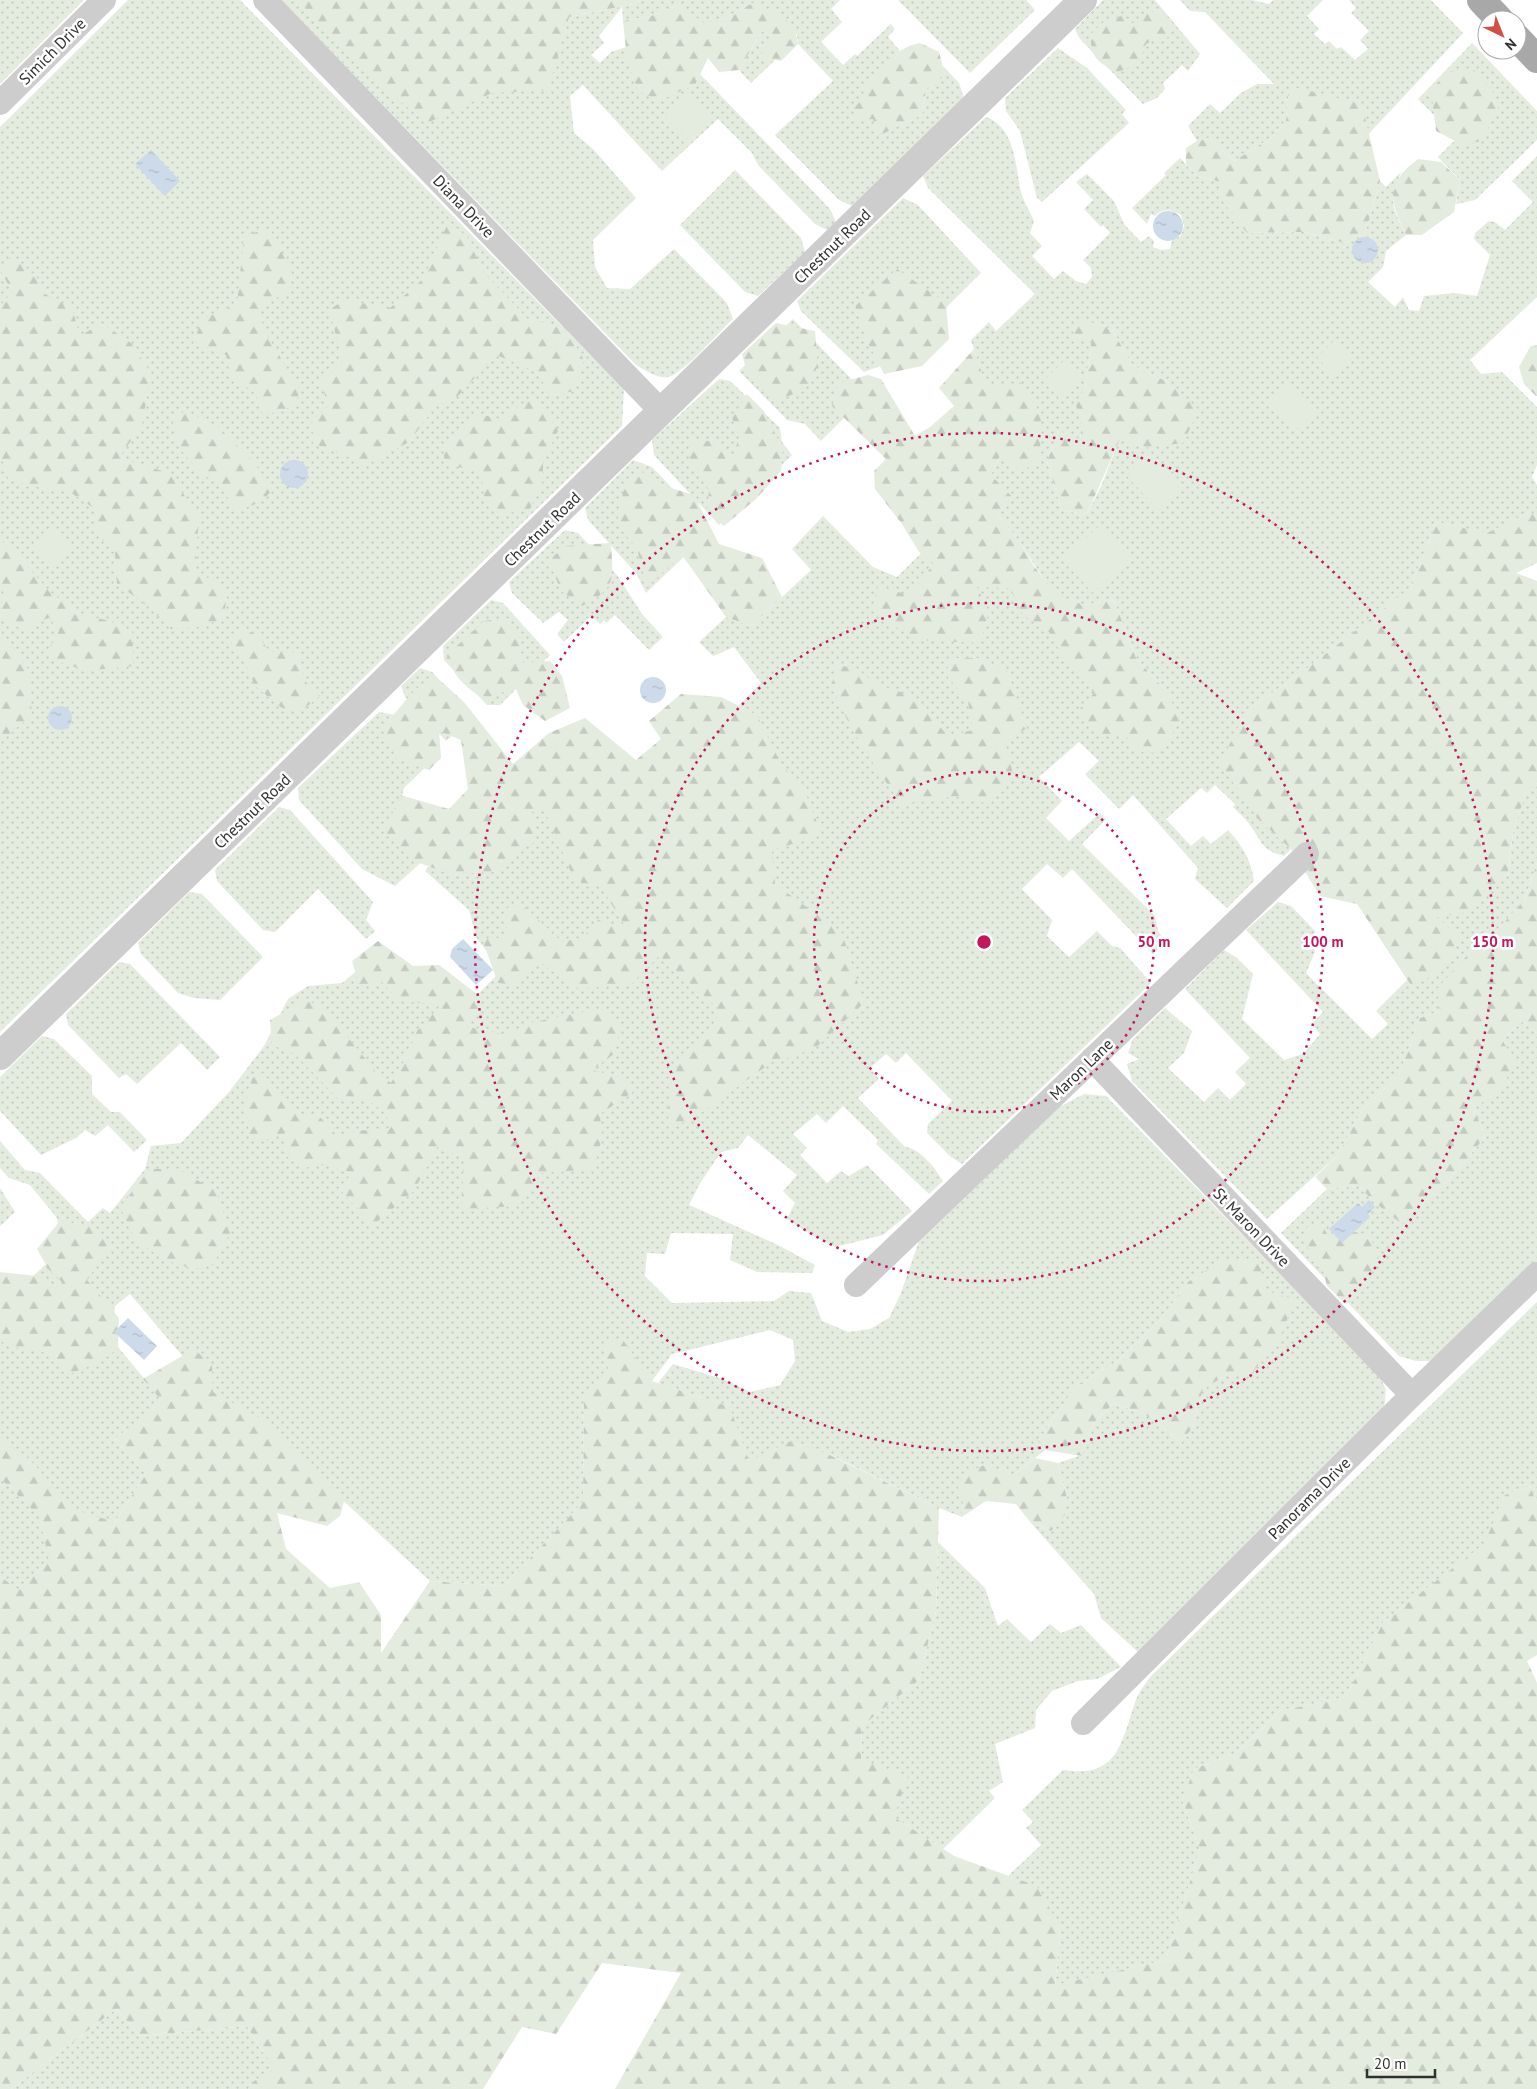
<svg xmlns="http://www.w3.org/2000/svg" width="1537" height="2089" viewBox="0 0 1537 2089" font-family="'PT Sans',sans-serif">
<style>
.grass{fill:url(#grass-dots);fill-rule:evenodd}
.forest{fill:url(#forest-firs)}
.garden{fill:#e4ebdf}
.water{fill:url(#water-ripples)}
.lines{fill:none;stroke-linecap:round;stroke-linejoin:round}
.minor{stroke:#cdcdcd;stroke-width:24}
.tertiary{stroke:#cdcdcd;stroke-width:28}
.primary{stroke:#a8a8a8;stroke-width:28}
.ring{fill:none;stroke:#c2185b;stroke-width:2.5;stroke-dasharray:2.5 5}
.labels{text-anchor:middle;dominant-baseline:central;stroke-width:5;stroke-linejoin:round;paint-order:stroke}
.street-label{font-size:16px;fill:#303030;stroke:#fff}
.centre{fill:#c2185b;stroke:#fff;stroke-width:2.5}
.ring-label{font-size:15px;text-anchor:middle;font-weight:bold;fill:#c2185b;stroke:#fff;stroke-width:5;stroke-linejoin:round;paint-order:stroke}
</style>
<defs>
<pattern id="grass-dots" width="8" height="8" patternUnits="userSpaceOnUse" patternTransform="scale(1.25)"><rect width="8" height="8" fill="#e4ebdf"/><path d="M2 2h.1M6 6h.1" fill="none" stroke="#c4cac0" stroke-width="1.8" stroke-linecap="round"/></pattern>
<pattern id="forest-firs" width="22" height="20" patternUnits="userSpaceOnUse" patternTransform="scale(1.25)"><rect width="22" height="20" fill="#e4ebdf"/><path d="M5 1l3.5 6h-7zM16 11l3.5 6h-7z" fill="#c4cac0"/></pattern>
<pattern id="water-ripples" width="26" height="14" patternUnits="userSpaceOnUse" patternTransform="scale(1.25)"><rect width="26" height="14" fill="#cddae9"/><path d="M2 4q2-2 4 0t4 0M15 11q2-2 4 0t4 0" fill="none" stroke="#b0bbc8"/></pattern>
</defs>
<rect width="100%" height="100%" fill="#fff"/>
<path class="grass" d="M0 0H84L0 84Z
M128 0H240L624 389 622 426 0 1032V127Z
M281 0H461L569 17 634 4 640 0H840L831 9 842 22 821 42 843 65 855 54 857 56 891 24 895 29 888 37 900 51 864 85 878 135 922 115 926 89 944 75 942 65 959 83 964 98 852 206 839 200 775 135 833 81 798 44 797 35 753 3 725 18 704 24 679 5 651 16 623 21 622 7 599 36 604 43 591 55 600 63 611 52 626 47 627 60 695 85 700 74 830 209 836 222 827 230 815 224 758 165 752 153 718 119 662 171 583 85 570 96 574 133 593 149 636 198 593 240 595 267 607 288 630 289 674 249 727 303 733 319C720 331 683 374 668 377 657 379 645 370 636 365Z
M898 0H1026L1035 10 970 73Z
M1103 0H1155L1200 54 1188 71 1182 65 1163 83 1165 89 1157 98 1143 104 1080 39 1075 29Z
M1180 0H1252L1269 4 1273 0H1323L1307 16 1319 29 1314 34 1325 44 1329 41 1337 49 1341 47 1355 60 1368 49 1360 40 1369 31 1351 13 1356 8 1349 0H1431L1463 33 1363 140 1301 114 1283 95 1288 101 1286 121 1271 138 1234 161 1209 138 1197 141 1188 126 1210 104 1220 113 1241 93 1257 84H1274L1205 12 1190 11Z
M762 31 774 38 765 58 775 60 751 83 739 70Z
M1472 43 1537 111V140L1475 200 1456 204 1460 180 1438 157 1457 138 1418 99Z
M1058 48 1087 68 1126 110 1122 114 1129 123 1042 202 1037 198 1020 131 1006 111 1005 98Z
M986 117C1016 128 1015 166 1021 192 1024 202 1030 212 1034 221L1030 233 1042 246 1032 256 1054 279 1063 271 1076 281 1086 284 1092 277 1091 268 1083 260 1110 233 1103 225 1101 227 1084 209 1093 200 1076 182 1087 174 1114 201 1124 224 1141 242 1149 236 1154 241 1153 247 1161 250 1170 249 1172 240 1181 236 1184 226 1181 215C1172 210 1164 207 1155 216L1151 214 1147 224 1132 208 1166 175 1164 173 1180 158 1197 176 1221 182 1247 233 1304 232 1344 243 1365 234 1380 181 1386 187 1401 172C1388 203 1392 206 1406 235L1386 251 1383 267 1368 282 1395 307 1403 297 1409 310 1419 311 1424 296 1454 293 1477 296 1490 255 1474 239 1475 233 1489 221 1495 222 1505 230 1533 202 1512 181 1537 156V297L1470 360 1481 374 1502 372 1537 407V465L1532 477 1537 485V517L1530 512 1487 534 1437 522 1410 588 1301 673 1246 711 1259 820 1291 849 1284 856C1263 851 1263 844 1252 828 1247 820 1239 813 1233 807L1235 804 1215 785 1207 793 1201 788 1166 819 1191 846 1203 836 1211 844 1228 830C1242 845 1251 860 1254 881L1227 908 1195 879 1198 868 1133 795 1119 809 1085 774 1099 761 1079 742 1039 777 1062 801 1046 818 1069 841 1100 813 1106 819 1082 844 1155 916 1158 931 1166 942 1153 954 1072 869 1063 878 1047 864 1022 889 1052 920 1047 936 1069 957 1097 931 1112 946 1120 948 1151 983 962 1164 951 1157 927 1133 928 1124 952 1101 906 1053 896 1063 886 1054 870 1068 879 1079 858 1098 905 1147C921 1149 935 1168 943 1181L929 1194 876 1144 878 1140 843 1106 826 1123 817 1114 793 1134 807 1148 800 1155 827 1183 841 1171 849 1176 867 1165 912 1211 883 1235 835 1247 810 1234 787 1219 795 1203 783 1191 797 1175 748 1135 738 1148 721 1152 699 1185 689 1205 778 1245 815 1265 812 1273 757 1272 730 1260 733 1234 671 1233 665 1254 647 1253 645 1276 672 1303 774 1301 789 1291 811 1293 822 1321 848 1332 870 1329 889 1318 901 1293 919 1241 1059 1107 1084 1094 1106 1096 1379 1374 1386 1390 1384 1410 1138 1652 1101 1618 1094 1594 1031 1523 1051 1531 1067 1498 1058 1463 1082 1455 1094 1423 1113 1404C1148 1413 1155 1419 1181 1443L1192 1428 1203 1389 1227 1375 1294 1300 1267 1291 1188 1282 1161 1319 1118 1361 1077 1385 1038 1441 1045 1450 1013 1475 983 1465 963 1503 962 1517 939 1508 829 1454 749 1461 729 1407 658 1383 673 1364 726 1380 750 1392 780 1385 795 1361 793 1340 770 1330 672 1354 652 1381 584 1396 583 1502 504 1586 430 1581 348 1505 213 1392 130 1294 115 1306 112 1340 163 1401 115 1439 146 1474 115 1522 50 1560 18 1590 0 1576V1307L62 1249 57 1218 30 1185 9 1178 0 1168V1141L25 1170 40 1173 88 1222 103 1208 110 1213 145 1169 151 1146 181 1143 229 1092 264 1046 288 999 308 986 342 983 374 957 472 1000 502 970 477 939 469 910 425 871 443 851 519 780 768 893 722 723 761 683 734 647 713 656 699 642 726 617 751 626 811 570 792 549 823 516 873 567 897 577 972 503 1043 578 1019 541 997 513 991 475 1000 456 986 387 971 340 989 322 996 331 1035 294 928 188 923 176ZM1112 329 1132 365 1170 383 1143 448 1120 438 1102 484 1087 514 1062 511 1047 461 1059 431 1080 440 1083 418 1076 404 1085 388 1091 343ZM1061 598 1084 605 1114 600 1136 658 1168 693Z
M735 170 801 238 805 252 758 296 745 292 680 225Z
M903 198 918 205 981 273 891 362 864 372 801 311 797 301Z
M793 319 867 395 821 441 805 424 787 420 739 371Z
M719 379 730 381 780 428 782 442 792 455 719 525 654 455 652 440Z
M633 460 652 467 712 530 646 593 636 573 588 520 585 508Z
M565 530 578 533 617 575 642 614 663 637 649 650 615 615 606 623 604 620 600 624 591 616 564 642 557 634 568 620 559 612 543 623 512 593 509 582Z
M491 600 503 603 550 655 500 705H487L444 660 443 646Z
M420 668 432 672 473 717 446 741 405 697 401 686Z
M379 712 400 716 435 758 404 788 394 823 426 858 395 886 362 869 299 800 298 788Z
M1537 783V863L1525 899 1489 939 1471 951 1440 1011 1420 1018 1399 1075 1362 1110 1338 1155 1267 1219 1132 1081 1127 1064 1139 1059 1128 1053 1133 1039 1165 1008 1192 1031 1184 1053 1168 1068 1204 1102 1218 1088 1230 1100 1246 1084 1235 1072 1250 1058 1185 989 1224 950 1237 958 1253 974 1242 1019 1284 1060 1303 1054 1320 1034 1312 1024 1323 1012 1246 930 1278 902 1291 906 1315 931V952L1306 973 1372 1039 1388 1024 1376 1011 1407 980 1412 987 1437 917 1508 875 1513 832 1527 788Z
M279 807 290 810 373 902 366 920 375 931 366 939 318 889 275 932 263 930 217 881 215 870Z
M189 892 202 894 263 957 220 1000 194 998 178 993 141 954 138 943Z
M119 962 130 964 220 1057 207 1070 181 1043 137 1084 126 1074 119 1078 68 1025 66 1014Z
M1521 1021 1537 1033V1266L1430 1361H1416L1399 1356 1281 1233 1327 1189 1359 1186 1373 1201 1402 1223 1451 1178 1485 1137 1473 1105 1502 1040Z
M42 1036 54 1039 92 1076V1094L111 1112H120L147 1140 134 1152 108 1125 95 1136 85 1130 76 1138 41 1155 0 1111V1077Z
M0 1188 15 1212 0 1226Z
M1537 1302V1504L1530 1486 1505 1495 1485 1544 1383 1622 1346 1697 1280 1711 1238 1752 1194 1769 1182 1800 1200 1849 1166 1960 1055 1986 1060 1927 1008 1876 1041 1845 1026 1828 1033 1822 1022 1810 1063 1770C1120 1779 1121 1741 1136 1700 1139 1692 1145 1684 1150 1677Z
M938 1542 985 1588 998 1626 1007 1619 1031 1642 1050 1624 1061 1633 1081 1625 1121 1667 1097 1679 1078 1681 1052 1691 1036 1710 1035 1728 995 1744 1003 1782 989 1791 995 1798 943 1849 894 1817 861 1759 862 1726 919 1680 936 1611Z
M116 2009 141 2036 247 2026 262 2051 277 2068 254 2081 248 2089H11Z"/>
<path class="forest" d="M297 0H640L634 4 569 17 548 90 492 93 427 123 375 81Z
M753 3C773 11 795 18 798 44L781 61 765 58 761 51 774 38 762 31 739 70 719 72 708 58 695 85 659 101 638 91 627 60 623 21 651 16 679 5 704 23 725 18Z
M1163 11 1173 24 1166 41H1151L1145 45C1141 64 1134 67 1116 72 1097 61 1090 58 1091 34L1102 23 1121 16 1138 26 1148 12Z
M920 43 939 52 945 75 926 89 922 115 878 136 873 119 857 120 852 109 863 99 864 85C880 69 896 47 920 43Z
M1472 68 1491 87 1499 110 1480 141 1465 146 1436 131 1431 90 1447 72Z
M1289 86 1362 104 1380 181 1365 234 1344 243 1304 232 1247 233 1221 199V182L1197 176 1186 164V148L1197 141 1209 138 1234 161 1271 138 1286 121Z
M1418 159 1441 162 1460 180 1454 212 1422 235H1406C1389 200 1385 184 1418 159Z
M448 223 467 236 484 273 528 319 565 327 584 360 574 391 552 396 535 371 496 355 456 398 436 406 409 442 364 466 353 459 313 443 312 422 328 406 321 382 343 361 329 310 344 300 390 308 423 279Z
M270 229 292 273 289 291 257 309 268 337 299 388 297 405 263 416 256 394 231 376 226 355 193 344 202 319 237 305 244 235Z
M11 257 36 276 45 294 72 308 80 336 102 323 131 343 151 373 142 425 119 458 169 473 199 517 195 570 228 591 223 619 194 628 171 629 148 606 117 584 115 554 95 531V509L70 492 31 486 8 479 0 452V306L12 292 0 269Z
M897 269 946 303 949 339 922 366 884 374 867 341 855 306Z
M1080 319 1112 329 1132 365 1170 383 1199 410 1183 443 1143 448 1120 439 1087 514 1062 511 1047 461 1059 431 1080 439 1083 418 1075 404 1085 388 1091 343 1071 337Z
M776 323 815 331 818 366 805 389 775 402 747 373 742 354Z
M1537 345V396H1536L1524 384 1519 367 1530 347Z
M974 349 986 386 1021 383 1041 414 1040 458 1022 472 1000 456 991 475 1013 498 997 513 1019 541 1034 566 1057 596 1084 605 1114 600 1136 658 1168 693 1180 721 1161 753 1138 752 1125 735 1098 734 1078 711 1094 693 1064 658 1049 632 1023 615 1010 588 977 587 989 612 980 643 919 640 891 624 873 607 878 586 908 595 934 564 919 552 902 524 875 489 874 471 886 459 832 406 838 383 868 375 881 379 915 436 930 427 954 406 939 388Z
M747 394 764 411 783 450 781 471 756 499 724 526 707 512 709 490 690 464 688 439 717 442 733 457 739 437 732 418Z
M533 397 547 411 558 431 543 462V480L530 509 499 515 485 504 481 472 445 464 443 446 461 427 480 414 499 419Z
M186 412 217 426 253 461 273 490 259 503 233 512 223 485 201 474 178 446 171 414Z
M639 470 661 485 694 495 719 544 762 558 782 597 751 626 726 617 682 555 647 587 637 549 617 524 625 482Z
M1530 512 1537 517V563L1516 573 1537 581V783L1527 789 1513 832 1508 874 1471 912 1437 917 1459 937 1450 965 1412 987 1357 904 1320 896 1291 849 1259 820 1220 764 1246 711 1301 673 1410 588 1437 522 1487 533Z
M0 540 16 553 49 591 79 614 110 621 133 633V666C105 669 68 676 48 651L59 631 49 617 25 631 0 617 4 587 0 583Z
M611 543C613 578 617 589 582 606L561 591 549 561 564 546Z
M507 618 518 635 523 663 550 661 562 676 570 708 545 721 523 705 514 684 489 702C468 689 454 679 447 655L484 621Z
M242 629 257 635 270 652H298L306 682 320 696 301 711 282 708 255 686 245 663 236 654 231 640Z
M0 630 28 669 32 715 0 742Z
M948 658H979L1007 671 1027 728 1005 741 1014 778 990 804 956 796 903 805C886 785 837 710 833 685 832 679 834 671 835 665L856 668 876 684 913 696 948 736 973 730 968 701 947 676Z
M433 674 464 702 513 764 549 733 585 718 636 760 661 739 649 721 681 694 721 697 757 715 780 762 805 792 822 835 772 850 775 884 842 933 864 1003 812 1051 772 1062 690 1121 669 1125C668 1107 668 1084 677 1068 689 1046 715 1035 719 1009L659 956 632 984 579 989 537 961 516 985 498 983 482 939 507 937 506 908 524 906 562 942 583 937 598 920 627 929 601 887 575 881 544 809H532L536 841 510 857 495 872 450 874 411 860 385 831 400 795 449 809 468 789 461 740 439 731 441 758 429 770 397 759 382 729 410 695Z
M1537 863V1033L1521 1021 1502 1040 1516 1063 1494 1099 1473 1105 1485 1137 1451 1178 1402 1224 1373 1201 1359 1186 1327 1189 1315 1177 1338 1155 1362 1110 1399 1075 1420 1018 1440 1011 1437 989 1471 951 1489 939 1525 899Z
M378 941 413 966 439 965 481 997 480 1012 461 1025 505 1035 529 1023 603 1008 620 1028 615 1053 592 1070 624 1078 633 1092 600 1114 602 1139 593 1169 541 1173 519 1206 461 1209 464 1158 437 1147 414 1191 373 1225 339 1189 352 1173 325 1165 302 1168 285 1155 286 1133 265 1141H250L245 1105 252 1078 263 1073 296 1114 319 1116 337 1136 354 1131 391 1128 386 1114 367 1099 339 1100 295 1054 272 1045 270 1020 305 1000 324 1007 375 1071 391 1083 407 1056 417 1031 441 1005 399 1001 381 981 360 988 352 961Z
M150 1169H178L216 1191 230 1233 213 1265 193 1269 164 1260 135 1239 120 1207Z
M60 1221 93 1226 113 1244 87 1280 119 1318 118 1349 97 1363 67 1375 43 1352 12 1347 0 1341V1272L37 1276 55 1288 63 1283 49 1270 37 1249Z
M1319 1221 1331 1240 1347 1231 1368 1234 1379 1255 1364 1290 1346 1304 1327 1286 1322 1267 1305 1245 1306 1228Z
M1224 1259 1259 1262 1267 1291 1295 1300 1280 1337 1249 1377 1227 1375 1203 1389 1192 1428 1181 1443C1156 1420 1146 1412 1113 1404L1094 1423 1082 1456 1045 1450 1038 1441 1077 1385 1118 1361 1161 1319 1188 1282Z
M623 1340 652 1381 730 1407 749 1461 791 1441 828 1454 939 1508 936 1611 919 1680 862 1726 861 1759 908 1777 894 1817 954 1856 1037 1886 1060 1927 1055 1985 1166 1960 1200 1849 1182 1800 1194 1769 1238 1752 1280 1711 1346 1697 1383 1622 1484 1544 1505 1495 1530 1486 1537 1504V1655L1527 1661 1537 1683V2089H615L681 1973 602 1963 556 2034 522 2027 483 2089H248L254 2081 276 2068 262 2051 247 2026 141 2036 116 2009 11 2089H0V1576L18 1590 49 1560 39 1516 0 1478V1436L30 1460 75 1510 115 1522 146 1474 115 1439 162 1401 143 1379 194 1349 212 1365 213 1392 261 1419 344 1501 340 1516 327 1526 277 1513 286 1549 330 1588 359 1582 381 1615V1653L430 1581 504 1586 583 1502 584 1396 609 1374 603 1343Z
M1035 1458 1058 1463 1067 1498 1065 1515 1051 1531 1031 1523 1016 1504 986 1501 962 1517 963 1503 957 1484 970 1472 984 1465 1013 1475Z"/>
<path class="garden" d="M688 94 712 117 689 140 666 118Z
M1335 340 1351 358 1333 375 1317 357Z
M1065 360 1082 379 1060 399 1043 381Z
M1290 383 1316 412 1296 430 1269 401Z
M1148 455 1181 490 1159 511 1126 475Z
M55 526 75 548 53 568 33 546Z
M1099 526 1130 558 1093 593 1062 560Z"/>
<path class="water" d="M151 150 180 181 165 196 135 164Z
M1153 226a15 15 0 1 1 30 0a15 15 0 1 1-30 0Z
M1352 250a13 13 0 1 1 26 0a13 13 0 1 1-26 0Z
M280 474a14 14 0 1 1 28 0a14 14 0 1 1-28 0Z
M640 690a13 13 0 1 1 26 0a13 13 0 1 1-26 0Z
M48 718a12 12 0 1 1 24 0a12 12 0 1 1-24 0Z
M463 939 493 970 476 985 450 957 452 949Z
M1369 1200 1375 1207 1368 1214 1370 1217 1342 1243 1329 1229 1358 1203 1362 1207Z
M128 1318 157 1346 144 1360 114 1332Z"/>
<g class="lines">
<path class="minor" d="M265 0 662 412
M0 103 104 0
M1092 1059 1412 1395
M856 1285 1307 854
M1083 1723 1412 1395 1537 1274"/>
<path class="tertiary" d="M0 1056 1083 0"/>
<path class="primary" d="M1481 0 1500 20
M1517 38 1537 59"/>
</g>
<g class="ring">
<circle cx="984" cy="942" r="170"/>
<circle cx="984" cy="942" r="339"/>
<circle cx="984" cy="942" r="509"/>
</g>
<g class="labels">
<g class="street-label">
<text transform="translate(52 51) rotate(-45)">Simich Drive</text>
<text transform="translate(464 206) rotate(46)">Diana Drive</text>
<text transform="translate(832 246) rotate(-44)">Chestnut Road</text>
<text transform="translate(542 529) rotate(-44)">Chestnut Road</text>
<text transform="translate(252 811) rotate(-44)">Chestnut Road</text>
<text transform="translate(1081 1069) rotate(-44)">Maron Lane</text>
<text transform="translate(1252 1227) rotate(46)">St Maron Drive</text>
<text transform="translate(1309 1498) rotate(-45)">Panorama Drive</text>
</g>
</g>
<circle cx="984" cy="942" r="8" class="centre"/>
<g class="ring-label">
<text x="1154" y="947">50 m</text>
<text x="1323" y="947">100 m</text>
<text x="1493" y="947">150 m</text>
</g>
<g transform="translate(1502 35) rotate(137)"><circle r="24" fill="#ffffff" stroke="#acacac"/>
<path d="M0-4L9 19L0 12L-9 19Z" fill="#d44e44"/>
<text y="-8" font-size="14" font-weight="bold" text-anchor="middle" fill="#303030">N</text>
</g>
<path d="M1367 2069v8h68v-8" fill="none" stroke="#303030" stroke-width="2.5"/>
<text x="1374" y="2069" font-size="15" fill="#303030" stroke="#ffffff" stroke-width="4" paint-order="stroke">20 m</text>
</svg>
